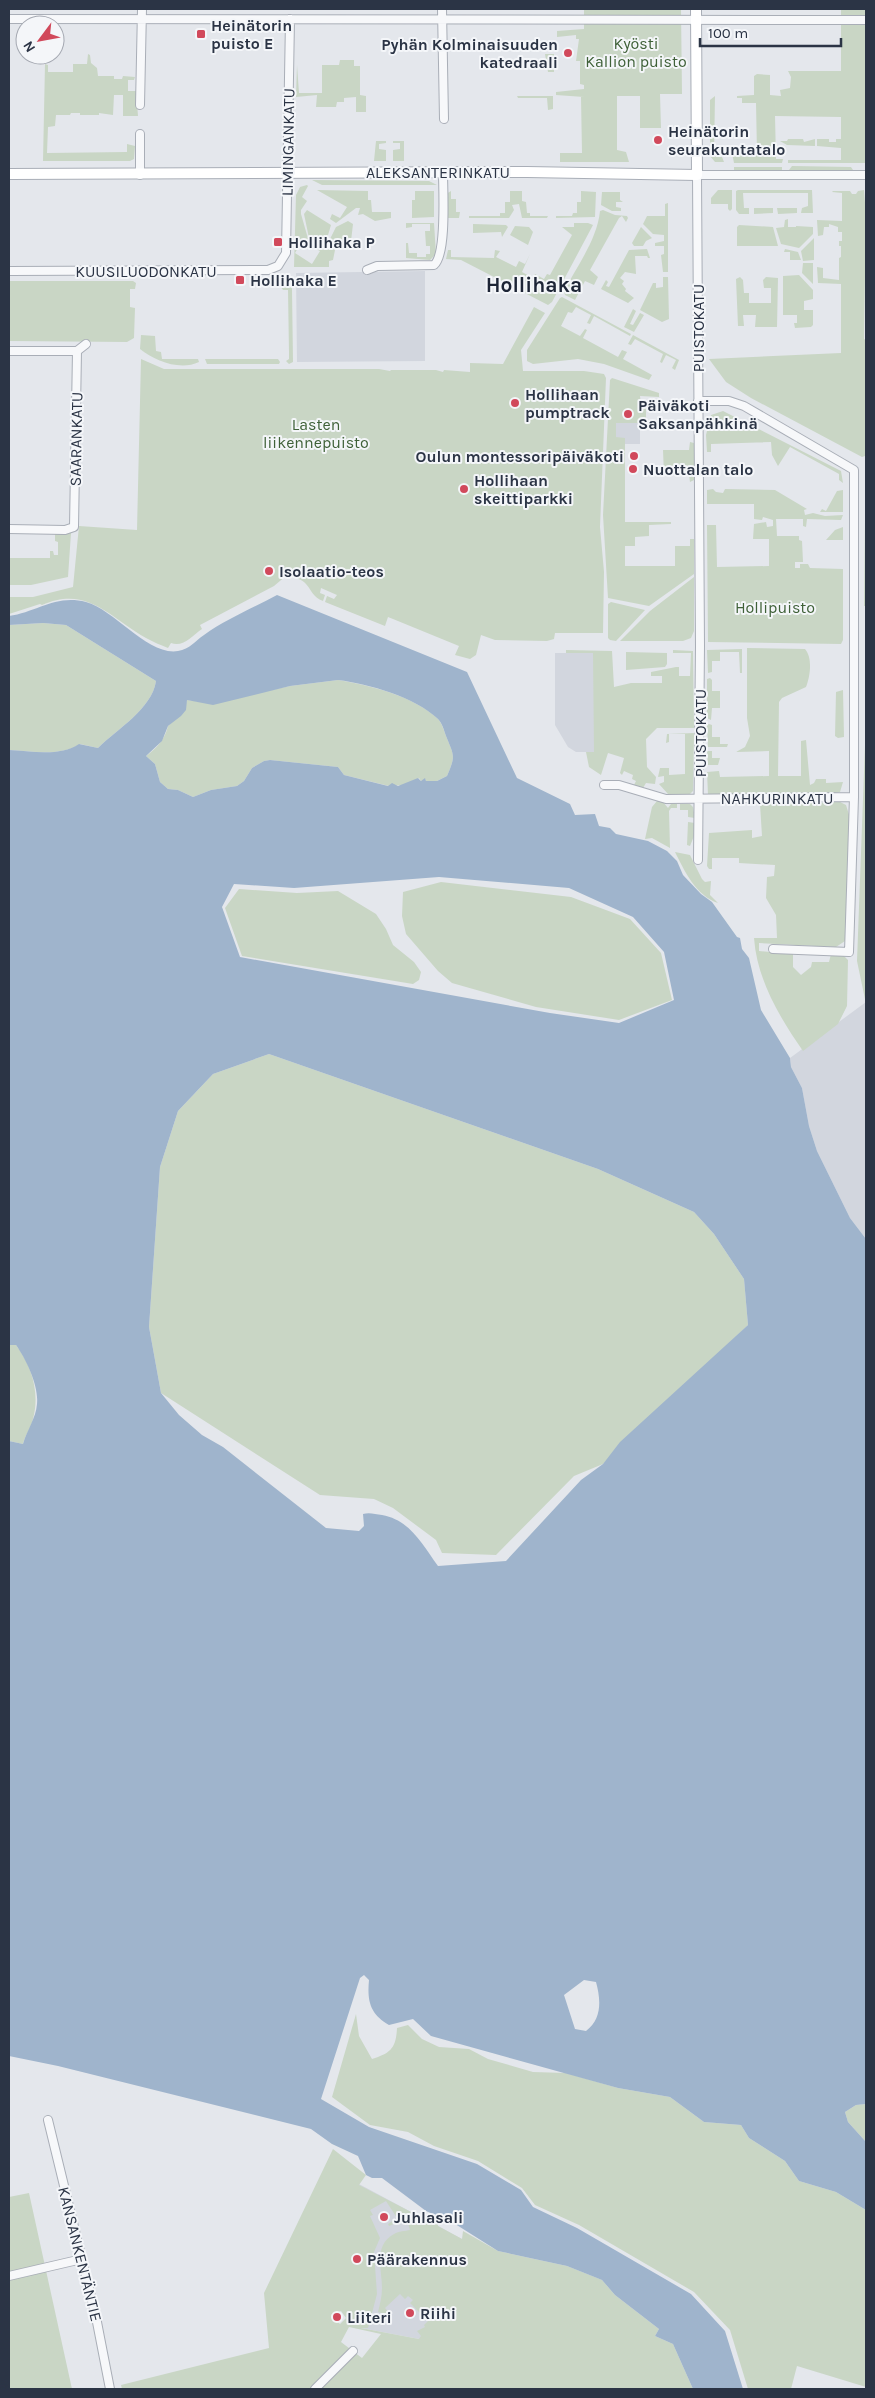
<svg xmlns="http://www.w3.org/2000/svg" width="875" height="2398" viewBox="0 0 875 2398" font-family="Karla,sans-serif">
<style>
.built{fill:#d2d6de}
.green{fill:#c9d6c5;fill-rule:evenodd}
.water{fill:#9fb4cc;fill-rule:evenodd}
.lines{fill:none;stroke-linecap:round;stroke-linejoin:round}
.street-casing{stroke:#a9aeb7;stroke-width:10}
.secondary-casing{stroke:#a9aeb7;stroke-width:12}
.street{stroke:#f7f8fa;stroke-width:8}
.secondary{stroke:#fff;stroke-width:10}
.poi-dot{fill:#d1495b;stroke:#f4f6f9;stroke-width:2}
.labels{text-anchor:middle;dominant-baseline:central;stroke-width:4;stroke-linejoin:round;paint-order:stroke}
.poi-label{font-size:16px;font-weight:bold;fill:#2b3445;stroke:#f4f6f9;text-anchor:start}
.park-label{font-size:16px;fill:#3f6138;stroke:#f4f6f9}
.street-label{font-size:16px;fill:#2b3445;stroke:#f4f6f9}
.district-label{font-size:21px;font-weight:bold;fill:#1d2536;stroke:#f4f6f9}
</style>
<rect width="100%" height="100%" fill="#e4e7ec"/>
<path class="built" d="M425 271V361L297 362 296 273Z
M615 390 640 392V444H625L624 438H616Z
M555 653H611L612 752H576L568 747 555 725Z
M866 1002V1239L850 1218 817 1151 809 1126 802 1088 791 1067 790 1058Z
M359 2184 413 2213 415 2212 421 2218 425 2219 427 2217 438 2224V2226L462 2239 430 2341 361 2328V2326L368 2328Z"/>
<path class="green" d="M584 9H681L682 94H660L661 128H640V96H617V150L626 152 629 162H560V153H582L581 97H584L556 95V92L584 89V85L580 84V61H576L579 39H576V35L557 37V31L584 29Z
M841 9H866V163H788V160H841V148L817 146V139H829V142H836V139H841V117L775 116 776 159H783L782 163H734L732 153H757L756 103H742V98H737V96L754 95V76L757 74 770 75V95L781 96 780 90 790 88 791 77 788 71H841Z
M88 54 90 55 91 63 97 68 98 76H114V79H122L123 76 135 77 134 80H128V91H136L138 116H123V95H114L113 115 99 113V115H80V113H71L70 115H56L55 126 48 127 47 153 127 152V144L135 146 134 159 130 161H43L45 64 48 65V72H73V64H87Z
M545 54H554V72H548Z
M340 60H354V66H360V95L366 96V112H356V97L344 98V102H337L336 107H316L317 95 296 97 297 65 299 93H322V65H339Z
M517 96H553V109L548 110 547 98H518Z
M715 96 714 156 722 157 724 162H715L710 156V100Z
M788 139H803L804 142 815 139V146L787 145 780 141H787Z
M376 141H386V143L379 144V149L386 150V161H374Z
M393 141H404V161H393V150L400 149V143H393Z
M792 166 851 167 853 170H789Z
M734 167H782V170H734Z
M312 180 429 181 437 185H322Z
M307 185 308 186 302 197 307 201 301 210V214L309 242 308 244 302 241 295 253 312 264 320 251 314 248 316 245 321 247 329 244 335 250 333 260 329 261V267H294L296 195 300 187Z
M317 190 368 191V200H371L372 212H391V218L375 221 363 214 358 215 360 208H356L336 223 330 219 332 214 340 218 347 207Z
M718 190H732V209L730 211 728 209V204H711V246V198Z
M738 190H812L813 213H801L802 208 808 206V193H743L744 208H749V214H739L736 210V191Z
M864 190 866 215 864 339 866 340 865 510V456L862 457 751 398 726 382 709 359 841 353V284L818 283 817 267 823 268V278L839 280V258L841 257V246H839V241H842V232H838V227L829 224V227H824L823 235 818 236 817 220 842 221V193L832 192 833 191H850L852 194H856L858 191Z
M415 191H434V217L412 218V200H415Z
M451 191V199H456V212H460L459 218H448L446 216V194Z
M510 191H522V201L526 202 527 213H530V216H548L547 218H522L519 204 512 205 514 210 509 218H469V216H500V213H505V202H510Z
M581 191 596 192 595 217 556 218V216H572L573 213H577V202H581Z
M602 192H620V200L623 202H616V207L621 208V211H612L601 205Z
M668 203V272H663L661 255 664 254V246H655V243L664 241V235L653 234 643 224 647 216H665V204Z
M754 208H773V213L754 214Z
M777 208H797V213L778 214Z
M307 210 331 225 326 242 319 243 309 238 304 214Z
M603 210 615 215 627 216 628 218 626 222 622 216 619 218 590 270 598 277 594 285 585 281 575 300 565 295 564 291C577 266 597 240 600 211Z
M788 219V227H796V226L813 227V234L799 248 781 244 776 228 784 227 785 220Z
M348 221 353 224 351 241 335 244 330 239 336 227Z
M406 223H434L436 254 430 260 406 258V243H408L409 253H417V257H426V254H430V246H426L425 231H430V224H412V227L406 228Z
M574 223H588L593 225 552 302 548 305 461 260 446 259 448 250H451V257L494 258 495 250 500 251 496 257 516 267 519 261 525 264 530 254 522 272 533 278 535 274 544 279 547 274 550 275 572 235 562 227H574Z
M473 224 506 225 508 227 502 237 501 232 473 233Z
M739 225 773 227 778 246H737V227Z
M515 226 529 227 533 232 528 245 510 235Z
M641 227 652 238 646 241 643 246H634L632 243Z
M814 238V260L803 261 801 251Z
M647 249 650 258H648L647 256H635L636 274 625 272 620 278 624 281 622 284 626 289 625 291 634 298 628 303 601 289 606 280 608 282 606 286 609 287 629 250Z
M785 249 798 252 801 260H790V252H784Z
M803 263H813V284L802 273Z
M799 275 813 290V299L804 301V310H813V325L811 327 795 328 794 323H797V315H783V276Z
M663 277H668L669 319 662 322 640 310 653 283H656V288L663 287Z
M740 277 743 280 744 293H749V303H771V288H764L763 280 766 277 778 278 777 327H755L756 315H743L744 326H738L736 279Z
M285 278 290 281 292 289 293 362 289 364 286 361 289 359V353L288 290H283L281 287V281Z
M9 281H133L136 283 135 289H130V307L135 308 134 338 127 342 9 341Z
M562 297 631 334 630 336 594 316 590 324 587 323 591 315 576 307 572 313 568 312 561 326 580 336 585 329 587 330 583 338 618 357 622 350 627 352 623 359 652 375 649 380 604 364 578 359 533 364 527 361V350L560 298Z
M534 307 545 313 521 350 523 371H584L604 374 606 378 600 527 604 572 603 633H555L554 639 547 641 495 640 481 635 476 655 470 659 455 655 459 646 393 619 388 617 385 626 325 602 327 596 334 599 337 595 321 588 320 593 325 595 323 601C313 597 312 591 306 584 302 579 293 577 287 575L274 586 200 625 202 629C193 635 183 648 171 643L168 648C161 645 153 642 146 638 110 618 88 585 42 605L40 604 9 614V597H33L73 587 79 526 137 530 141 359 164 369H379L390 371 391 370H436L443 372 444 370 470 372V363L503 364Z
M633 309 636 311 630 324 633 325 640 313 644 315 634 332 624 327Z
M141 335 155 336 156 351 161 352 162 359H198L199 362C180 371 155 361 140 349Z
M633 335 679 360 675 370 672 368 676 360 666 355 662 363 660 362 663 354 635 339 631 345 628 344Z
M205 359H278L280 362 279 364H207Z
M612 378 659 393V397L640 396 641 404H646V425L640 423H616V437L625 438V522H671V524L649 525V536L635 537V546H625V566H675V546H690V539H694V574L649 606 608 598 603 515 610 380Z
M723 411 841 471 843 483 839 480V474L790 447 778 466 772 455 771 442 711 444V452H707L706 435 711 415Z
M690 442 694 443V480L690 482 689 475H664L663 450H689Z
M713 489 716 492 723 493 725 489 775 490 807 509 804 510 805 515 813 513 825 516 843 515 841 520 807 519 806 527 803 526V519H776L777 536H799V540L802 541 803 562H795V568H800V564H808L810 568 843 569V640L841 644 708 642 707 525H716L717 567 769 566V539H753L754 524 766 522 767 527 773 526V520L763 517 762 520 754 519V504H707V490Z
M843 490V512H820L822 509 826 511 837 491Z
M865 520H866V606H864Z
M843 527V540H826L835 530Z
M55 533H71L68 577 31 585H9V558H50V551H53L54 555H58V542L55 541Z
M694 577V631L691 638 683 641H620L650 611Z
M611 602 645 610 616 641 610 640 608 638V604Z
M43 623 66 625 156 681C152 709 117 729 98 748L80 744C60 757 31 751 9 750V625Z
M747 648 805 649C813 658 810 677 806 687L782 698 779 702 778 776H801V741L806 740 810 785 814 783 816 779H826V783L843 782 840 792 831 794 708 795 707 772 719 771 720 777 769 776V751L736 752 745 747 750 736 747 718Z
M742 649V673H740L739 652H720V661H712V672L708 673 707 650Z
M566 650 612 651 614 687 631 683H662V676H651V672L676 667H679V676H690L691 653H673V650L693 651 694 728H657L646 739 647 767 656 777 655 784 646 783 643 788 634 785 636 781 632 779 633 775 624 771 622 775 620 773 624 758 608 753 601 775 589 767 586 752H594L593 653H566Z
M626 652 667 653V664L665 667 626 670Z
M710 678 712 680V691H720V708H712L711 720 707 718V679Z
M338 680C369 685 414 696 438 719 442 723 444 731 446 736 454 756 456 755 447 776L437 781H426L425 779 421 781 419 778 404 785 389 786 344 775 338 767 270 760 264 761 252 768 244 781 237 786 211 790 193 797 178 790 168 789 160 782 155 764 146 756C157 748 165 739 168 726 177 718 184 712 187 700L210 703 290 686Z
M865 686H866V1004L857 961 865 745Z
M843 690 844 737 838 738 835 736 836 692Z
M709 724 712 725V737H720V744H728L727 747H708L707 725Z
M694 733 693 791 689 795 668 794 659 784 664 782V776L658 777 660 768H669V775L685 774V734H669V742L666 743 667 734Z
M707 751H712V758H720L718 765H708Z
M657 801 663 802 668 808 671 804H677V808H671L669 811 670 848 652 838 645 839 652 807Z
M840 802 846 805 850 818 848 939 836 947 759 943V951L793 954V967L801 975 811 967 812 962H829L831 954 843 955 848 960 847 1006 838 1024 803 1051C780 1018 757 980 754 938H777L776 915 766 898 767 877 774 876 775 865 739 863V858H712V869H709L707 866 709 833 752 830V838L762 836 760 804Z
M680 804H690L693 807 695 818 688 817V810H680Z
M688 822 695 823 694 836 690 846 687 845Z
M675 852 690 855 702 879 705 882 711 881 710 895 718 903C696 896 684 870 675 852Z
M441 882 571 897 630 919 661 953 672 1000 619 1020 536 1007 452 983 438 971 406 934 402 916 403 892Z
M239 889 297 893 338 891 376 914 386 929 393 945 414 962 421 972 419 980 413 984 242 956 225 908Z
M269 1054 598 1169 694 1212 714 1234 744 1279 748 1325 603 1464 574 1476 496 1555 442 1553 436 1540 393 1508 374 1499 320 1495 161 1393 149 1327 160 1167 178 1111 213 1074Z
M9 1345H16C32 1366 40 1393 33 1419 31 1428 25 1435 23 1444L9 1441Z
M356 2014 359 2036 372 2059C391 2053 396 2048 397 2028L408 2025 422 2039 439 2047 469 2049 488 2059 533 2072 566 2073 618 2088 670 2097 704 2122 741 2125 749 2138 785 2161 799 2181 836 2192 866 2210V2387L797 2366 791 2389H748L730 2330 694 2292 579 2225 535 2205 522 2188 478 2161 434 2146 408 2132 370 2125 332 2097Z
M866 2104V2142L848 2122 845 2112 856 2105Z
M333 2149 366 2175 359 2185 413 2213 415 2212 425 2219 427 2217 438 2224V2226L462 2239 463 2231 498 2251 567 2266 602 2280 615 2295 659 2329 655 2336 673 2344 693 2389H122L121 2385 269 2348 264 2293ZM386 2201 397 2218 388 2224 389 2226 396 2223H408L410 2230C405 2231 399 2231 394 2234 373 2245 382 2270 382 2288 382 2296 380 2304 378 2312L392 2316 385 2308 400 2294 405 2299 408 2296 413 2300 410 2303 428 2321 424 2325 425 2327 417 2331 421 2336 419 2339 361 2328H368L377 2294 374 2252 380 2238 370 2216 373 2215 370 2210ZM341 2311 346 2318 340 2324 331 2315ZM349 2327 381 2334 362 2358 341 2342Z
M29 2193 72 2389H9V2197Z"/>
<path class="water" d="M277 595 467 672 517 778 570 804 575 815 595 814 599 826 610 828 616 834 648 841 667 851 677 861 683 875 701 894 712 902 737 937 740 938 742 949 749 958 761 1010 790 1058 791 1067 802 1088 809 1126 817 1151 850 1218 866 1239V2104L856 2105 845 2112 848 2122 866 2142V2210L836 2192 799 2181 785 2161 749 2138 741 2125 704 2122 670 2097 618 2088 431 2036 413 2019 389 2025C370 2014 367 2001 369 1980L364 1975 360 1978 321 2099 369 2127 477 2164 521 2190 533 2207 577 2228 691 2294 725 2331 743 2389H693L673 2344 655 2336 659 2329 615 2295 602 2280 567 2266 498 2251 452 2222 426 2211 382 2178H372L366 2175 358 2156 332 2144 311 2129 58 2066 9 2056V1441L23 1444C27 1430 36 1418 37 1404 39 1386 26 1359 16 1345H9V750C31 751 60 757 79 744L98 748C117 729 152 709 156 681L66 625 43 623 9 625V616C37 612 56 594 86 602 115 610 148 656 178 651 190 649 195 641 204 635 226 619 253 608 277 595ZM338 680C369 684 415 697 438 719 442 723 444 730 446 736 454 756 456 755 447 776L437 781H426L425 778 421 781 418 778 398 786 392 783 388 786 344 775 338 767 270 760 264 761 252 768 244 781 237 786 211 790 193 797 178 790 168 789 160 782 155 764 146 756 162 741 168 726 181 716 186 710 187 700 213 705 290 686ZM439 877 569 888 633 917 664 952 674 1000 619 1023 550 1013 240 957 222 907 234 884 294 888ZM269 1054 598 1169 694 1212 714 1234 744 1279 748 1325 620 1442 603 1464 581 1480 506 1561 438 1566C422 1544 410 1520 382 1515 375 1514 369 1512 363 1514L364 1526 359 1531 326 1528 223 1447 202 1435 179 1415 161 1393 149 1327 160 1167 178 1111 213 1074ZM584 1980 596 1982C601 2000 602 2019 586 2031L575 2029 564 1995Z"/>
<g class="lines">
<g class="street-casing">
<path id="street" d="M442 9 444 119
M9 19 866 20
M140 105 142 9
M140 175V134
M367 270 377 266 434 265C447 254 443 191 443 172
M9 271 268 270 278 266 286 253 290 19
M9 351H77
M77 351 86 344
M698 401H729L744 406 854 470V797L849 952 773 949
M9 529 65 530 74 527 77 351
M604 785H619L666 799 854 797
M698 860 700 646 697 175H866
M48 2120 96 2317 110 2389
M9 2276 82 2259
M315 2389 353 2351"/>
</g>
<g class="secondary-casing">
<path id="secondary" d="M9 174 527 172 697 175 696 9"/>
</g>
<use href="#street" class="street"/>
<use href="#secondary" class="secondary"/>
</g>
<g class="poi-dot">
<rect x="196" y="29" width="10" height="10" rx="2.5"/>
<circle cx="568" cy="53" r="5"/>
<circle cx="658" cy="140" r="5"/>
<rect x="273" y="237" width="10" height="10" rx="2.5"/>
<rect x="235" y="275" width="10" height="10" rx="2.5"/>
<circle cx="515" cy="403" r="5"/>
<circle cx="628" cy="414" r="5"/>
<circle cx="634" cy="456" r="5"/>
<circle cx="633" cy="469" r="5"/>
<circle cx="464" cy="489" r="5"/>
<circle cx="269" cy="571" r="5"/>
<circle cx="384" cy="2217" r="5"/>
<circle cx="357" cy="2259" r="5"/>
<circle cx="410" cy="2313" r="5"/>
<circle cx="337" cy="2317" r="5"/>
</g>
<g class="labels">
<g class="poi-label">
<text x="211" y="25">Heinätorin<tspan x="211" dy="18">puisto E</tspan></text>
<text x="558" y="44" text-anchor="end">Pyhän Kolminaisuuden<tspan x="558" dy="18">katedraali</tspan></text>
<text x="668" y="131">Heinätorin<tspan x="668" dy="18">seurakuntatalo</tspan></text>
<text x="288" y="242">Hollihaka P</text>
<text x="250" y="280">Hollihaka E</text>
<text x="525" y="394">Hollihaan<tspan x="525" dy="18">pumptrack</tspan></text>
<text x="638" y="405">Päiväkoti<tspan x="638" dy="18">Saksanpähkinä</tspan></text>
<text x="624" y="456" text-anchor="end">Oulun montessoripäiväkoti</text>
<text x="643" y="469">Nuottalan talo</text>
<text x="474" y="480">Hollihaan<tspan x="474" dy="18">skeittiparkki</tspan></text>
<text x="279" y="571">Isolaatio-teos</text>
<text x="394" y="2217">Juhlasali</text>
<text x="367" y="2259">Päärakennus</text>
<text x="420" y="2313">Riihi</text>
<text x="347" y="2317">Liiteri</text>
</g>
<g class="park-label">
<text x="636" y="43">Kyösti<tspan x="636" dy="18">Kallion puisto</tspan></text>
<text x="316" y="424">Lasten<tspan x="316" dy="18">liikennepuisto</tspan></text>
<text x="775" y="607">Hollipuisto</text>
</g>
<g class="street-label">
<text transform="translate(288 142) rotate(-89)">LIMINGANKATU</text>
<text x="438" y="172">ALEKSANTERINKATU</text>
<text x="146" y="271">KUUSILUODONKATU</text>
<text transform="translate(698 328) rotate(-90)">PUISTOKATU</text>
<text transform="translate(76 439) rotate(-89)">SAARANKATU</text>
<text transform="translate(700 733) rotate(-90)">PUISTOKATU</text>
<text x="777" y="798">NAHKURINKATU</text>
<text transform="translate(80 2254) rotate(76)">KANSANKENTÄNTIE</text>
</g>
<g class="district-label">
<text x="534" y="285">Hollihaka</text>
</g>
</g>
<rect width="875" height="2398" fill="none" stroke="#2b3445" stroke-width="20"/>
<g transform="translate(40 40) rotate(238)"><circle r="24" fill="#f4f6f9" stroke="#a4a8b1"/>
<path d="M0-4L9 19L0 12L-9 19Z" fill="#d1495b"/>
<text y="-8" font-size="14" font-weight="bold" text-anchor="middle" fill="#2b3445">N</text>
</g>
<path d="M700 38v8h141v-8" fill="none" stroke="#2b3445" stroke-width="2.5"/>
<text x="708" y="38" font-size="15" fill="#2b3445" stroke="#f4f6f9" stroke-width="4" paint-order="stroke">100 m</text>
</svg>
